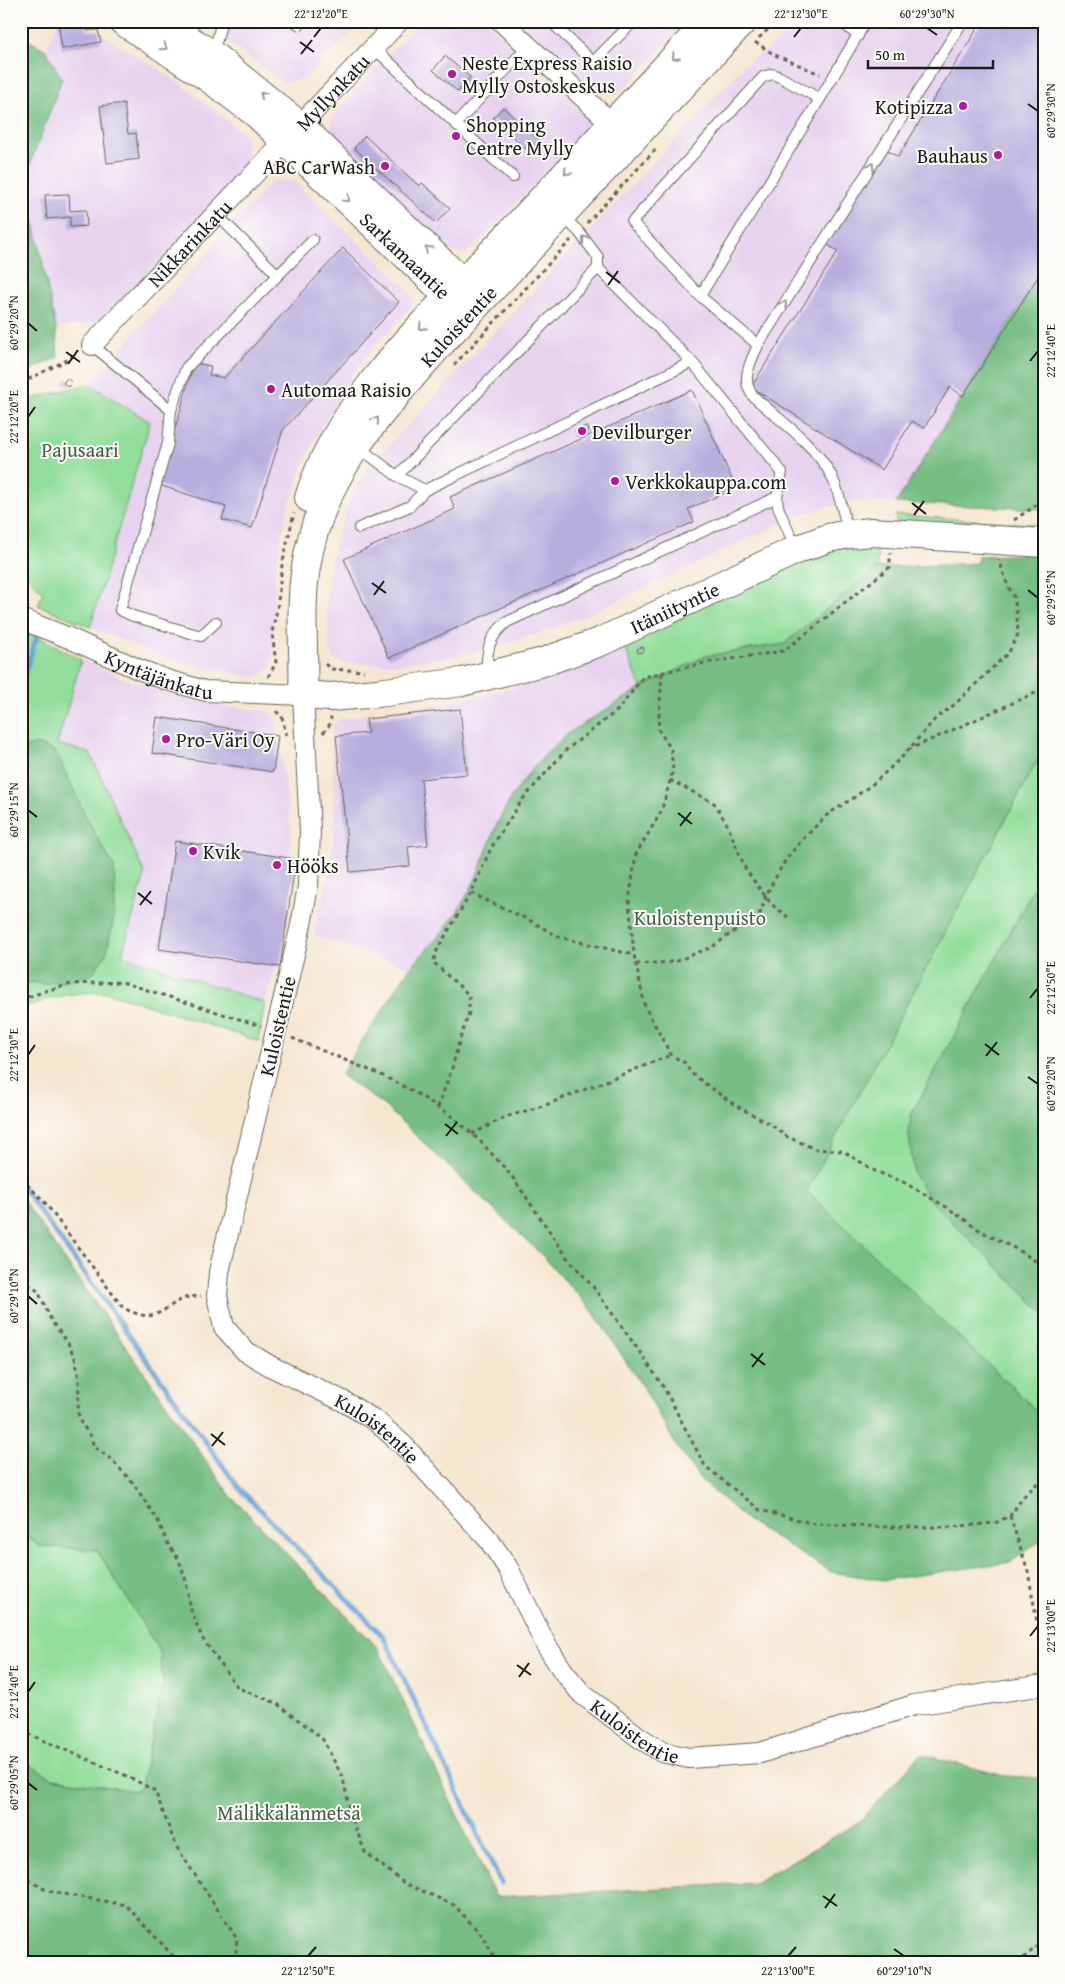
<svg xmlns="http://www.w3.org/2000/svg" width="1065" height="1984" viewBox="0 0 1065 1984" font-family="'Gentium Book Plus',serif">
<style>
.built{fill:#e7d2ef}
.green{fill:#91de9b;stroke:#567d5c}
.forest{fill:#74bd83;stroke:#486c50}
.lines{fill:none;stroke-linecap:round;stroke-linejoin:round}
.stream{stroke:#68a3d8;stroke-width:5}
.building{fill:#b8aede}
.lane-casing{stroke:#68635b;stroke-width:12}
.street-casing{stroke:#68635b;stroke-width:22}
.secondary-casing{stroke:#68635b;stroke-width:30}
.path{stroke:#68635b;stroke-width:3;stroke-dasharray:4 4;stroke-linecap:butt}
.lane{stroke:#fff;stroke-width:10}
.street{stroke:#fff;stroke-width:20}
.secondary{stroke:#fff;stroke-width:28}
.oneway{stroke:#999}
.ticks{fill:none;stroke:#1c1c1c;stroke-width:2}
.poi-dot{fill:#b5179e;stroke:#fdfcf7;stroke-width:2}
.labels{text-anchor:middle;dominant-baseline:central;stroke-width:4;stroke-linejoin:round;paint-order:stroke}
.poi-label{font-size:20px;fill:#1c1c1c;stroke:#fdfcf7;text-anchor:start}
.street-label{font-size:20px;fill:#1c1c1c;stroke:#fdfcf7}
.park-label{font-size:20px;fill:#456048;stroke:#fdfcf7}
.neatline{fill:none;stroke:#1c1c1c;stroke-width:2}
.ticks-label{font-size:12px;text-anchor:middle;fill:#1c1c1c}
</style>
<rect width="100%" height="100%" fill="#fdfcf7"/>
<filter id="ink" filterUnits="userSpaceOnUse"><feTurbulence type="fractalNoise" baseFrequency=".02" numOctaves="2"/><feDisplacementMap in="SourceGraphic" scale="10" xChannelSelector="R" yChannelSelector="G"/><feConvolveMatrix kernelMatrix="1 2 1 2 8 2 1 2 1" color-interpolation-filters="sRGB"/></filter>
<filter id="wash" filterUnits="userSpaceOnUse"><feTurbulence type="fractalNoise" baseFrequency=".0096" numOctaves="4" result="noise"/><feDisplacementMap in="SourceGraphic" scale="20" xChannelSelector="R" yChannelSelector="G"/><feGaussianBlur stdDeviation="1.12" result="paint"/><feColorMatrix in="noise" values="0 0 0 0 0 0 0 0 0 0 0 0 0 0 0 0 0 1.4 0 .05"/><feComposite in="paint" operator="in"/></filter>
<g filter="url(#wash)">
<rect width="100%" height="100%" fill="#f6e6d0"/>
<path class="built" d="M21 21H36L28 40 21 43Z
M58 21H80L160 70 203 101 246 136V165L113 312 104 320 93 323 56 328 25 178 62 79 46 50Z
M201 21H364L305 78 283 83Z
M416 21H486L590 117 593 123 471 249 463 253 444 250 334 143 331 130 332 118 338 109 409 33Z
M514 21H687L624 89 609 94 596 93 584 89Z
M801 21H1044V266L896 503 862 502 829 506 797 516 593 612 546 631 497 646 448 657 397 664 344 663 335 659 330 651 326 601 332 551 349 503 360 481 375 460 746 64 797 27Z
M273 180 293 181 410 291 414 299 410 308 368 354 351 376 315 439 301 472 289 506 280 542 275 579 272 663 267 670 260 675 251 676 210 669 169 659 90 627 150 422 89 384Z
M625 647 641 688 570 732 548 752 528 774 511 798 497 824 475 880 461 906 444 930 410 968 314 935 326 885 334 835V783L331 731 334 723 341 719 450 702 521 686 556 675Z
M81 660 125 679 170 694 217 705 265 711 272 714 276 721 291 830 289 885 282 938 265 1003 122 955 145 874 57 744Z"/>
<path class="green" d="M89 384 150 422 90 627 38 605 43 592 21 570V402Z
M896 515 1044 525V531L896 522Z
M878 544 877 568 784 644 706 656 641 688 625 647 681 615 833 547Z
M28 631 81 660 57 744 90 753 145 874 122 955 265 1003 258 1041 107 992 78 993 46 999 34 1006 21 1002V649Z
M1044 748V870L911 1115 909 1136 929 1199 1044 1313V1418L806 1191Z
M21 1532 39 1546 97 1550 160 1651 163 1685 141 1787 134 1791 53 1778 21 1760Z"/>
<path class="forest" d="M28 40 46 50 62 79 25 178 56 328 58 357 21 375V43Z
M1044 266V509L896 503Z
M1044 554V748L807 1191 1044 1418V1538L1011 1562 883 1580 831 1572 748 1521 700 1479 677 1447 646 1392 594 1313 542 1255 386 1107 341 1075 358 1047 410 968 444 930 461 906 475 880 497 824 511 798 528 774 548 752 570 732 641 688 706 656 784 644 877 568 977 563 978 556Z
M37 744 56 752 84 813 114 867 115 895 113 922 106 955 91 975 69 981 43 984 21 981V750L23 748Z
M1044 870V1313L929 1199 914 1174 909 1136 911 1115Z
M21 1197 230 1495 378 1648 496 1897 754 1883 858 1823 921 1754 1004 1776 1044 1778V1963H21V1760L53 1778 134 1791 141 1787 163 1685 160 1652 97 1550 39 1546 21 1532Z"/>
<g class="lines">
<path class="stream" d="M21 685 37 636
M21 1185 239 1488 384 1637 501 1883"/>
</g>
<g id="blocks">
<path class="building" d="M85 21 87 31 98 30 101 42 62 49 58 22Z
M982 21H1044V267L963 396 950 387 924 428 912 421 882 470 751 387 838 251 826 244 885 149 898 157Z
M445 56 470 77 458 92 433 70Z
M124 103 128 134 136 133 139 159 107 163 100 106Z
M503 107 539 141 529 152 493 118Z
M365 136 419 186 422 183 450 208 436 223 354 148Z
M69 194 70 211 86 210 87 226 70 227V217L47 219 45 195Z
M343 248 399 302 283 430 252 528 222 520 226 507 159 485 194 363 211 366 209 375 224 378Z
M67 378 72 383 68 387 63 383Z
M692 390 736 488 688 509 694 522 389 658 344 559 455 509 450 497Z
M586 426 589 431 578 437 575 431Z
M21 621 30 625 21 648Z
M643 647 644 651 638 653 637 649Z
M460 709 467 774 421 779 428 845 408 847 410 866 350 872 336 736 368 733 366 719Z
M157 717 278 736 273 772 152 753Z
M175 841 296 859 280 967 159 949Z"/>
</g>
</g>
<g filter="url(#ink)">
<use href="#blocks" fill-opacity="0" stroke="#68635b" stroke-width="1"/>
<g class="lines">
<g class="lane-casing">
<path id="lane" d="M293 21 300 25
M550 21 593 62 634 21
M841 21 858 36
M374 48 513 177
M213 54 222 21
M457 123 528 46
M216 214 278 275
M598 268 692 362 782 472 777 497 778 507 796 549
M700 296 632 222 763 77 772 74 778 76 820 99 866 21
M92 345 171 410
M758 345 700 296 820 99
M357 446 397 476 425 490
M397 476 598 268V257L579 232 563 216
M359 528 410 506 425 490 692 362
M849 534C843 515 840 492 831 475 814 443 779 420 753 396 740 379 751 362 758 345L963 21
M216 622 201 636 133 616 120 610 168 443 171 410 186 368 313 240
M486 674C487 650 488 637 507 622L777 497"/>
</g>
<g class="street-casing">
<g id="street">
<path d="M501 21 623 134"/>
<path id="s1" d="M92 345 399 21"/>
<path id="s2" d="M21 619 69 638 138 669 167 680 205 691 303 695 310 831 308 886 301 925 219 1272 217 1296 224 1327 245 1351 272 1367 343 1401 376 1421 404 1446 489 1540 508 1568 546 1645 563 1671 582 1694 640 1738 662 1752 689 1758 760 1753 914 1705 1044 1685"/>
</g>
</g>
<g class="secondary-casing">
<g id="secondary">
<path id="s3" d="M123 21 209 78 257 114 450 297 466 303"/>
<path d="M161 21 212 55 300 126 463 283 472 298"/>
<path d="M309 498C339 399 432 316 501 243 570 169 640 95 709 21"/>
<path id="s4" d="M303 695C305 652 299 609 306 567 320 474 382 411 441 343L743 21"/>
<path id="s5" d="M303 695 331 697 378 693 462 682 543 662 600 642 796 550 828 538 849 534 872 532 1044 543"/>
</g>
</g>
<path class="path" d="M759 38 777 21
M755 42 775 55 820 74
M587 223 658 147
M454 365 571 240
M21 383 71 358 76 351
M1014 520 1044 500
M325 664 331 669 364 671
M662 673 658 729 671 749 673 771 661 812 636 854 629 901 634 955 645 1007 671 1055 685 1063 691 1073 711 1088 735 1105 770 1124 786 1136 815 1149 843 1151 875 1171 903 1182 943 1205 981 1231 1022 1252 1044 1267
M268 677 276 663 272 632 277 610 282 565 294 513
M276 711 282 717 286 735
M323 733 331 723V717
M908 750 1044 689
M670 780 714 803 727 824 746 870 771 904 788 917
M471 893 531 921 559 937 634 955
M636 964 674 962 712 947 761 912 766 895 786 859 803 839 828 814 852 799 874 783 903 756 936 718 954 705 1009 652 1018 634 1017 616 1014 597 1008 586 999 560
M21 992 29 997
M21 1011 29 997 45 991 71 984 122 982 261 1026
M292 1038 381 1075 413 1091 453 1117 481 1142 511 1175 567 1257 594 1288 642 1355 664 1388 705 1466 760 1510 815 1524 882 1527H949L995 1523 1010 1516 1023 1497 1044 1477
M438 1107 452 1068 459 1042 469 1013V995L433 962 438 948 471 893 491 848 522 800 566 750 618 710 643 677 705 663 784 651 890 567V553
M472 1134 505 1117 546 1105 671 1055
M21 1179 43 1200 123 1308C155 1323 155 1314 182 1299 187 1297 195 1296 201 1296
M21 1280 38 1291 52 1322 68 1343 76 1361 79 1380 78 1413 81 1423 90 1435 94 1447 111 1459 133 1483 158 1521 168 1544 179 1560 186 1581 191 1610 202 1638 238 1688 276 1703 322 1738 343 1778 351 1816 365 1852 404 1883 454 1905 481 1934 498 1963
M1010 1516 1028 1571 1037 1622 1044 1639
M21 1739 28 1734 129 1777 155 1791 176 1846 237 1939 235 1963
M21 1876 48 1891 126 1905 174 1957 176 1963
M21 1950 30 1963
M1017 1963 1044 1941"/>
<use href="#lane" class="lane"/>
<use href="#street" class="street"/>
<use href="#secondary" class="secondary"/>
</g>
<defs><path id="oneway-chevron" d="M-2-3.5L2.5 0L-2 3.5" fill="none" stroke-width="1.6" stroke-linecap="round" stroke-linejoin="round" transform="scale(1.25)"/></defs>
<g class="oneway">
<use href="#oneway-chevron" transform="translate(164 47) rotate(34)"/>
<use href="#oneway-chevron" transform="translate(675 57) rotate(133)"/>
<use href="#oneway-chevron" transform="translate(263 95) rotate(-141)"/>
<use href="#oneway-chevron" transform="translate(871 166) rotate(-58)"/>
<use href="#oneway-chevron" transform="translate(567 172) rotate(133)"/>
<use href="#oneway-chevron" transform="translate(347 199) rotate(44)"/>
<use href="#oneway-chevron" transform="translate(585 239) rotate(-129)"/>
<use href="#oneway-chevron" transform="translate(428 249) rotate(-136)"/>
<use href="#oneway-chevron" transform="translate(784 304) rotate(-58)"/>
<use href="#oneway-chevron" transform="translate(422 327) rotate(133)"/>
<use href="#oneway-chevron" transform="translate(376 420) rotate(-51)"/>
</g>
</g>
<path class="ticks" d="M927 28 937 35M314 37 321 28M794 37 801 28M300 42 314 52M301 54 312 40M1028 104 1038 111M606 272 620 283M608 285 618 271M28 323 37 331M66 352 80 362M1030 361 1038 351M68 364 78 350M28 417 35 407M912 503 926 514M914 515 924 501M372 583 386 593M1028 590 1038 598M374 595 384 581M28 810 37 817M678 813 692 824M680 826 691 812M138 893 152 904M140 905 151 891M1030 998 1038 988M985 1044 999 1055M28 1055 35 1045M986 1056 997 1042M1028 1077 1038 1084M445 1124 458 1134M446 1136 457 1122M28 1296 37 1304M751 1354 765 1365M752 1367 763 1353M211 1434 225 1445M212 1446 223 1432M1030 1636 1038 1626M517 1665 531 1675M519 1677 529 1663M28 1692 35 1682M28 1783 37 1790M823 1896 837 1906M825 1908 835 1894M894 1949 904 1956M308 1956 316 1947M788 1956 796 1947"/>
<g class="poi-dot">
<circle cx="452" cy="74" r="5"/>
<circle cx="963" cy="106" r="5"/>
<circle cx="456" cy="136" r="5"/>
<circle cx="998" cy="155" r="5"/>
<circle cx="385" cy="166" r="5"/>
<circle cx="271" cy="389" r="5"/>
<circle cx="582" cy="431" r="5"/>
<circle cx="615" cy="481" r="5"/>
<circle cx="166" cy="739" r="5"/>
<circle cx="193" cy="851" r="5"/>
<circle cx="277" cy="865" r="5"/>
</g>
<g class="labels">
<g class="poi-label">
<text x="462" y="62">Neste Express Raisio<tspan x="462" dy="23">Mylly Ostoskeskus</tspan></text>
<text x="953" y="106" text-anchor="end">Kotipizza</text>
<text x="466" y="124">Shopping<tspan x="466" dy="23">Centre Mylly</tspan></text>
<text x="988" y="155" text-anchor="end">Bauhaus</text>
<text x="375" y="166" text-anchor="end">ABC CarWash</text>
<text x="281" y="389">Automaa Raisio</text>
<text x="592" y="431">Devilburger</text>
<text x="625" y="481">Verkkokauppa.com</text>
<text x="176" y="739">Pro-Väri Oy</text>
<text x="203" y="851">Kvik</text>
<text x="287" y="865">Hööks</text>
</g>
<g class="street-label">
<text stroke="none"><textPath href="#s1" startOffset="349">Myllynkatu</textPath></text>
<text stroke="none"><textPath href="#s1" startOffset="141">Nikkarinkatu</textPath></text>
<text stroke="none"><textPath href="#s3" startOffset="368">Sarkamaantie</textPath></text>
<text stroke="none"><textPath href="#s4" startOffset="418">Kuloistentie</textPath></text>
<text stroke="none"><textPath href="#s5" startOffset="386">Itäniityntie</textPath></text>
<text stroke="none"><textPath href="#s2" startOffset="149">Kyntäjänkatu</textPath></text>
<text transform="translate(277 1026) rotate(-77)">Kuloistentie</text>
<text stroke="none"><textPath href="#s2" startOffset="1125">Kuloistentie</textPath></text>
<text stroke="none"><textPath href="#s2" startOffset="1530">Kuloistentie</textPath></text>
</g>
<g class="park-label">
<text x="80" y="449">Pajusaari</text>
<text x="700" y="917">Kuloistenpuisto</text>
<text x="289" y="1812">Mälikkälänmetsä</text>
</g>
</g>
<rect width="1065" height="1984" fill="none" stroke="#fdfcf7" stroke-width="55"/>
<path d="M868 60v8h125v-8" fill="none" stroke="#1c1c1c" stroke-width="2.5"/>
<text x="875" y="60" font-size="15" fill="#1c1c1c" stroke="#fdfcf7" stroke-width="4" paint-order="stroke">50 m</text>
<rect x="28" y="28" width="1010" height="1928" class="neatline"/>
<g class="ticks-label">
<text x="321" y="18">22°12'20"E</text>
<text x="801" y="18">22°12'30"E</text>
<text x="927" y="18">60°29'30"N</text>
<text transform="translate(1051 111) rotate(-90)" y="4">60°29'30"N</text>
<text transform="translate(14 323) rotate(-90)" y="4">60°29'20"N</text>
<text transform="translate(1051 351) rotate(-90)" y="4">22°12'40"E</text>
<text transform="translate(14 417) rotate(-90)" y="4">22°12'20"E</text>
<text transform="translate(1051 598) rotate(-90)" y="4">60°29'25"N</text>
<text transform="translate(14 810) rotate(-90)" y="4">60°29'15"N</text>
<text transform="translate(1051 988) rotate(-90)" y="4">22°12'50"E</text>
<text transform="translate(14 1055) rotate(-90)" y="4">22°12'30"E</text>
<text transform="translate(1051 1084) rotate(-90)" y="4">60°29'20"N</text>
<text transform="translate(14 1296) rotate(-90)" y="4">60°29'10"N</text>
<text transform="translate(1051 1626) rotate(-90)" y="4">22°13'00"E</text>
<text transform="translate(14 1692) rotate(-90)" y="4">22°12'40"E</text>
<text transform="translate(14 1783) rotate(-90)" y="4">60°29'05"N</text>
<text x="308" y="1975">22°12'50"E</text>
<text x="788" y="1975">22°13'00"E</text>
<text x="904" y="1975">60°29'10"N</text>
</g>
</svg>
